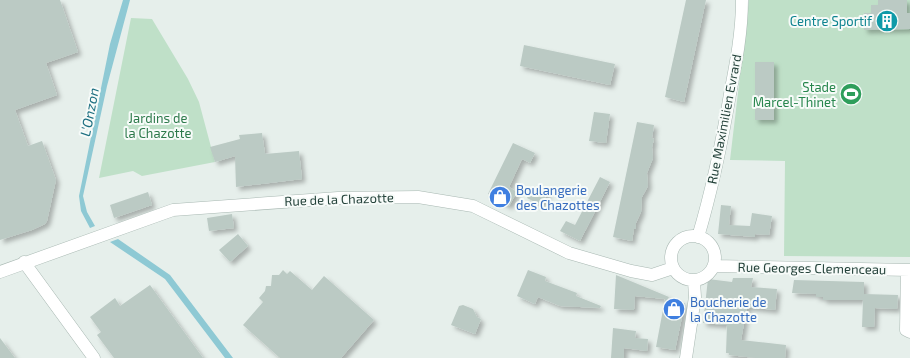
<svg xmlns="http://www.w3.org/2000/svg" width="910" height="358" viewBox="0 0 910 358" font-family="'Exo 2',sans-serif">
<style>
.green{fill:#bfe0c8}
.water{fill:#8ec9d4}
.building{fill:#bbcac4;filter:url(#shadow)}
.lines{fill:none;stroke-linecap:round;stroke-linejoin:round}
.street-casing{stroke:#a8b8b2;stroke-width:13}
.street{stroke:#fff;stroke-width:12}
.labels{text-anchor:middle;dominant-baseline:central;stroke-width:4;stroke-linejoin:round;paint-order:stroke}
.culture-label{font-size:13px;fill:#0d838f;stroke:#f7fbf9;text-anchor:end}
.leisure-label{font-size:13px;fill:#27864d;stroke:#f7fbf9;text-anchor:end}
.park-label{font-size:13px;fill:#2d7a4b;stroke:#f7fbf9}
.street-label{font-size:13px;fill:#24423a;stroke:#f7fbf9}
.shop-label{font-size:13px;fill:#366cbe;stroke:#f7fbf9;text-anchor:start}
.water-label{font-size:14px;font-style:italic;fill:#1c6f80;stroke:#f7fbf9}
</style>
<defs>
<filter id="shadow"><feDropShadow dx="3.5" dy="3.5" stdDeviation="2" flood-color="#0004"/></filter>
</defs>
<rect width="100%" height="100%" fill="#e6efeb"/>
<path class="green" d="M749 0H910V257L784 256 785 161 730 160Z
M131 18 152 19 188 79 199 102 215 162 142 176 133 171 99 178Z"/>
<path class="water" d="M123 0H130L107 86 83 196 87 212 95 226 90 228 81 211 79 196 110 44Z
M118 239 170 275 233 358H225L165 279 110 242Z"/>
<path class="building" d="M0 0H60L78 52 46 63 57 95 15 110 28 146 42 141 56 180 47 221 45 224 32 230 0 240Z
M686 0H706L684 102 665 97Z
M878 0H907V13H910V29L864 30V13H871V5H878Z
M524 45 615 64 610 85 520 66Z
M755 62H774V120H755Z
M594 112 610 114 606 143 589 141Z
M637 122 654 125 652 138 654 139 652 147 653 158 647 173 648 186 642 197 641 212 636 223V229H634L632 241 613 237Z
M262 133 265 154 299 151 302 179 236 187 235 156 215 162 210 147 240 139 239 135Z
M513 143 535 153 530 163 522 159 509 187 517 192 509 206 488 194Z
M600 177 610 182 580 241 560 231 566 221 575 225Z
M534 186 548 193 541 205 527 198Z
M148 192 152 205 114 218 110 205Z
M721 205 731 206 729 225 750 226 752 213 772 216 769 235 755 234V237L718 234Z
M232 214 234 228 209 231 207 218Z
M238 234 248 246 230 262 219 250Z
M283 270 287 274 290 271 312 290 324 276 374 320 341 358H280L243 325 263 302 259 298 265 291 266 286H271L272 275H279Z
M528 270 546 277 545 281 577 293 576 296 601 306 600 308 560 306 538 297 535 304 517 296Z
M616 275 669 297 667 300 685 303 675 350 656 347 665 299 635 296 634 310 614 309Z
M733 278H753L751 287 777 289 775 310 747 307 741 340 786 345 785 358H756L729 355V353H726L727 325 703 323 708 279 732 282Z
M794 280 864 282V294L898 295 897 309 875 308 874 327H862L863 300H823V297H816V294L792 293Z
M150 285 203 358H114L97 335 101 332 90 317 115 298 120 306Z
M463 305 473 309 477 317 481 319 475 334 451 325 459 306Z
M613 328 636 331 635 338 648 339 647 351 624 348V358H611Z
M0 338 15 358H0Z"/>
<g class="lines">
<g class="street-casing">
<path id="street" d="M671 258a22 22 0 1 1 44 0a22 22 0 1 1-44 0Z
M698 237C712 190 722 142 730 94 736 63 742 32 742 0
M24 262 94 358
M714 266 910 270
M907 270 906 330 910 332
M0 272 173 210 338 198 418 197 473 206 569 253 631 271 652 275 673 268
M686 358 695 297 694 281"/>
</g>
<use href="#street" class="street"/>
</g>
<defs>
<g id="building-disc" transform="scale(1.15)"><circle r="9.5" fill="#0f9aa8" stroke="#f7fbf9"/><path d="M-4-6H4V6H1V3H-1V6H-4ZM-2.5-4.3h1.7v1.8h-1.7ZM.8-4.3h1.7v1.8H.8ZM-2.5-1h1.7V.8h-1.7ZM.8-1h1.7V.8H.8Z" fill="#fff"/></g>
<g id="stadium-disc" transform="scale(1.15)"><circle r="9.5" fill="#2e9e5b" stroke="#f7fbf9"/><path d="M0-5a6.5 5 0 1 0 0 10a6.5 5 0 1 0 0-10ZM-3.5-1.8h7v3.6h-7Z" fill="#fff"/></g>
<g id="shop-disc" transform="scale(1.15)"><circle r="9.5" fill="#3f7fe0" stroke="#f7fbf9"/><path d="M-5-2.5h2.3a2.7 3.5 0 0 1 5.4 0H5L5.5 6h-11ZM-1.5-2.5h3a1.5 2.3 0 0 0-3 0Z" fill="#fff"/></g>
</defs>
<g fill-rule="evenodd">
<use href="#building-disc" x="887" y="21"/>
<use href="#stadium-disc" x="851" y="94"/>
<use href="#shop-disc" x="500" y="197"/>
<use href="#shop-disc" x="674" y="309"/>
</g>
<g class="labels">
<g class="culture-label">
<text x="872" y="21">Centre Sportif</text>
</g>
<g class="leisure-label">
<text x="836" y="87">Stade<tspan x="836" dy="15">Marcel-Thinet</tspan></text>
</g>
<g class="park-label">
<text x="158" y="118">Jardins de<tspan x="158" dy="15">la Chazotte</tspan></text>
</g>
<g class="street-label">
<text transform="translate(724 119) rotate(-79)">Rue Maximilien Evrard</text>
<text transform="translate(339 199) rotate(-2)">Rue de la Chazotte</text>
<text transform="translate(812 268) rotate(1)">Rue Georges Clemenceau</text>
</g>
<g class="shop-label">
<text x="516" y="190">Boulangerie<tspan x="516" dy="15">des Chazottes</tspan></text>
<text x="690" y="302">Boucherie de<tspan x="690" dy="15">la Chazotte</tspan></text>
</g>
<g class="water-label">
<text transform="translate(89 112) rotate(-79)">L'Onzon</text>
</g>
</g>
</svg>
